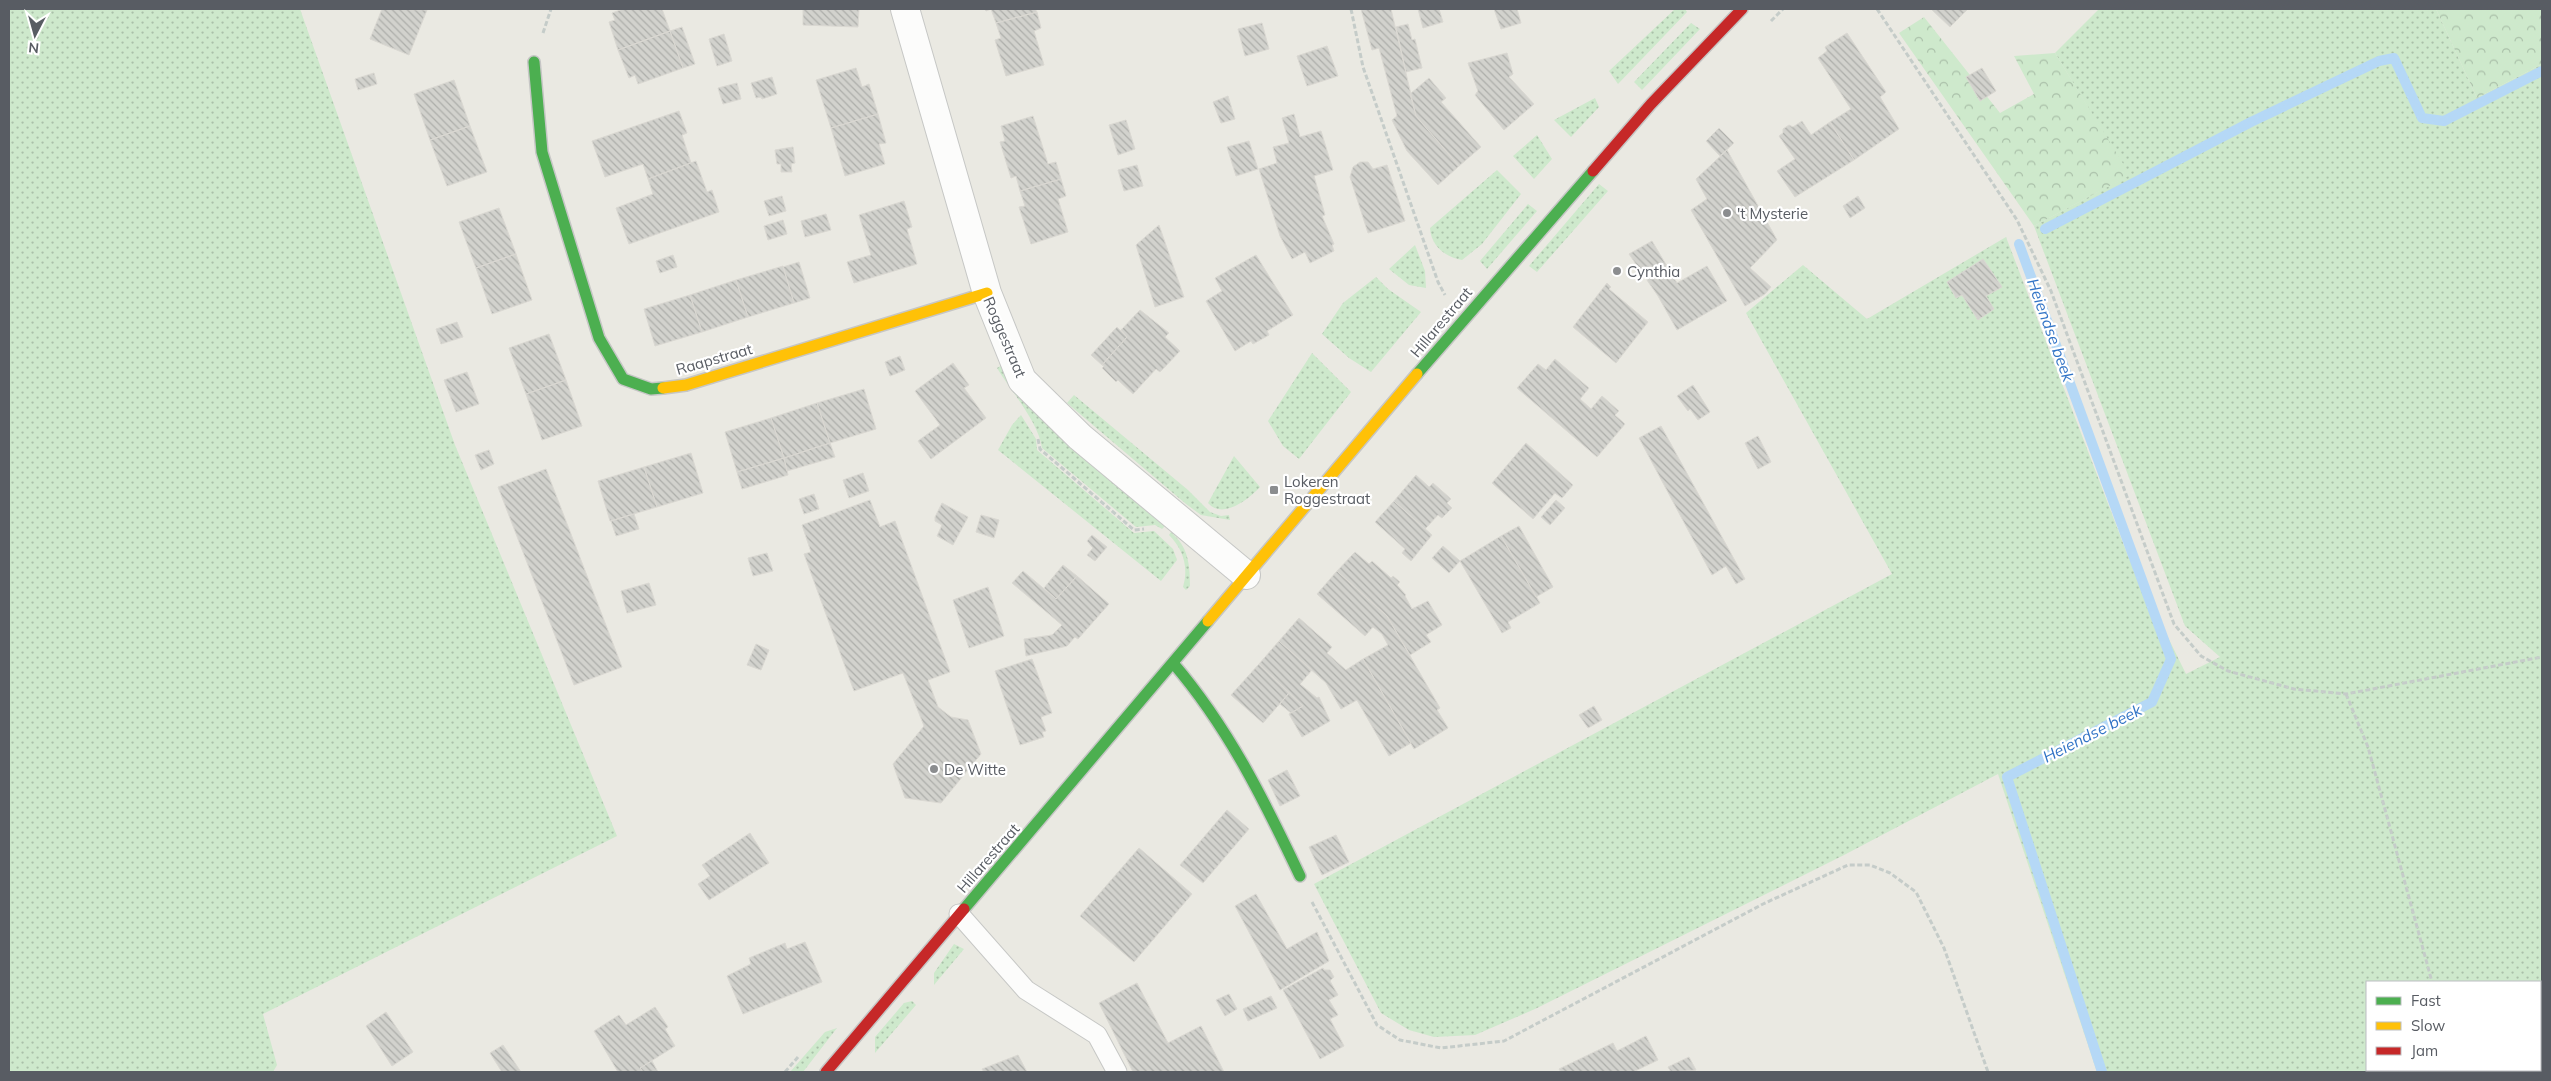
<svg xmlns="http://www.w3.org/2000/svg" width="2551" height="1081" viewBox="0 0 2551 1081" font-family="Mulish,sans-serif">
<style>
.grass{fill:url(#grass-dots);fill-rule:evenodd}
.forest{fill:url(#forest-crowns)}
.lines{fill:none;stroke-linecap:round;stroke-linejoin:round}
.stream{stroke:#b5d8f6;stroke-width:10}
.building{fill:url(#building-back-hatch);stroke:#dad8d2}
.lane-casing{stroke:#c6c7c5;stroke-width:21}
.street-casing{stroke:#c6c7c5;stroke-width:30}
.fast-casing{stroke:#c6c6c5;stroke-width:14}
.slow-casing{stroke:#c6c6c5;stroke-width:14}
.jam-casing{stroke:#c6c6c5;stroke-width:14}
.path{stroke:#c5ccc9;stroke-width:3;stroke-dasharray:5 2.5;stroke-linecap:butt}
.lane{stroke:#fcfcfb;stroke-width:19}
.street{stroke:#fcfcfb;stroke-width:28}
.fast{stroke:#4caf50;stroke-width:11}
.slow{stroke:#ffc107;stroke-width:11}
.jam{stroke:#c62828;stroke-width:11}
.poi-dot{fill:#8b8d8f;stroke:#fff;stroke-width:2}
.labels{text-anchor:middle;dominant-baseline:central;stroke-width:4.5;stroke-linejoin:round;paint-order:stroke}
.poi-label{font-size:15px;fill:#585c63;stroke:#fff;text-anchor:start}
.street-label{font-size:15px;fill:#585c63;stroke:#fff}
.water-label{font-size:16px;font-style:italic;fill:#3274c6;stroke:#fff}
</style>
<defs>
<pattern id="grass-dots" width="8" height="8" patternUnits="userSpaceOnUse" patternTransform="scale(1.25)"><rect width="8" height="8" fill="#cee9cc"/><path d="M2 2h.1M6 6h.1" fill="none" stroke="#aac0a9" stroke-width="1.8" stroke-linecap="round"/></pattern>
<pattern id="forest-crowns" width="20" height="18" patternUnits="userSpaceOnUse" patternTransform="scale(1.25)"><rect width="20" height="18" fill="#cee9cc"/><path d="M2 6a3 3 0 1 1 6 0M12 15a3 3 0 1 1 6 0" fill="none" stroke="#aac0a9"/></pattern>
<pattern id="building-back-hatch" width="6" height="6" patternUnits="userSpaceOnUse" patternTransform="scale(1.25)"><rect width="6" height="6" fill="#d2d2cd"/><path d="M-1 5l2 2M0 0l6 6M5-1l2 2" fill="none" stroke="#adaeaa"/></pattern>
</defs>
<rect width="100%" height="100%" fill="#eae9e2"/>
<path class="grass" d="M9 9H300L455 445 617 836 263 1014 277 1065 273 1072H9Z
M1675 9H1685L1687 12 1618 84 1609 71Z
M2099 9H2436L2477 98 2542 64V1072H2097L1998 774 1846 854 1535 1009 1475 1035 1434 1037 1409 1030 1381 1013 1314 884 1892 574 1746 313 1803 265 1867 319 2006 237 2128 556 2186 674 2220 657 2185 626 2034 226 2129 175 2055 53ZM2367 982H2540V1070H2367Z
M1691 23 1700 29 1642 90 1634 82Z
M1595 98 1599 107 1571 137 1554 120Z
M1537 135 1552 159 1534 179 1513 156Z
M1497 170 1521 194 1482 244 1462 260C1445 257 1431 246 1430 228Z
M1599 184 1608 191 1537 272 1529 266Z
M1528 204 1537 211 1487 269 1480 261Z
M1415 245 1425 271 1426 288 1409 285 1389 269Z
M1376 277 1388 289 1421 312 1371 372 1349 358 1322 334 1343 303Z
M1312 353 1351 392 1299 459 1283 446 1268 421Z
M1002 365 1079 449 1165 526 1162 529 1155 525 1136 527 1042 448C1039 423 1011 391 997 368Z
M1074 395 1188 490 1210 512 1221 516 1229 515 1230 520 1201 515 1186 504 1067 403Z
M1021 415 1036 439 1037 450 1134 533 1154 531 1173 549 1177 560 1161 581 998 450 1012 425Z
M1234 456 1260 487C1249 499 1223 520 1208 503Z
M1171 532C1188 547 1190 563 1190 586L1186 590 1183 587C1189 567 1183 549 1169 535Z
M954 944 964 949 934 985V973Z
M912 1001 916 1005 875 1053V1037L904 1003Z
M837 1028 803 1072H790L825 1032Z"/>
<path class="forest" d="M2436 9H2542V64L2477 98Z
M1924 17 2000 113 2034 94 2014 56 2055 53 2130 175 2034 226 1899 33Z"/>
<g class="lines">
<path class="stream" d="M2045 229 2251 122 2379 61 2394 58 2422 118 2444 121 2542 71
M2019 244 2171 659 2152 702 2007 777 2102 1072"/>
</g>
<path class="building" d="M382 9 427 10 409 55 370 39Z
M623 9H662L670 31 618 50 609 22 615 20 612 13Z
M803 9H859L858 27 803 25Z
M985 9H1035L1037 12 996 23 991 9 986 11Z
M1361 9H1391L1416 116 1459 166 1438 185 1407 151 1392 120 1397 116 1379 48 1372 50Z
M1418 9H1439L1443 22 1423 28Z
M1494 9H1517L1521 23 1501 29Z
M1931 9H1968L1950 27Z
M1037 12 1041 28 1034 31 1044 65 1006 76 995 40 1001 38 996 23Z
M1262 23 1269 49 1245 56 1238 29Z
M1408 24 1412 40 1415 39 1422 68 1406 72 1396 27Z
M682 27 695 64 683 68 670 31Z
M670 31 683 68 638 84 635 75 629 78 618 50Z
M1847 33 1886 92 1880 97 1899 129 1854 160 1830 122 1851 109 1818 58 1827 51 1825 47Z
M724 34 732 61 717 66 709 39Z
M1327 46 1338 76 1307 86 1297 56Z
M1507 53 1513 74 1509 77 1534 104 1504 130 1475 95 1478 91 1468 63Z
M856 68 862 87 869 84 878 114 831 128 816 80Z
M1982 68 1996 91 1980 101 1966 77Z
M374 73 377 84 358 90 355 79Z
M772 77 777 94 762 99 761 97 756 98 751 83Z
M1429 78 1446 98 1441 102 1481 147 1459 166 1416 116 1410 94Z
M454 80 470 126 430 140 414 94Z
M737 83 741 99 723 104 718 88Z
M1228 96 1235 119 1221 123 1213 102Z
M679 111 687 133 682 135 691 163 648 179 643 164 605 177 592 141Z
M878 114 886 143 879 144 885 164 845 176 831 128Z
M1294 114 1300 137 1321 131 1333 170 1314 176 1325 215 1322 216 1334 244 1332 245 1334 251 1310 263 1305 252 1292 259 1280 236 1259 169 1277 163 1273 147 1289 143 1282 118Z
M1033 116 1048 164 1056 162 1061 179 1020 191 1016 176 1011 178 1000 142 1005 141 1001 126Z
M1126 120 1135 149 1118 155 1109 125Z
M1802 121 1811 135 1830 122 1854 160 1795 197 1777 171 1795 159 1779 136 1783 133V129L1789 125 1793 127Z
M470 126 487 172 447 186 430 140Z
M1719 128 1734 143 1720 156 1706 141Z
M1249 141 1258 169 1236 176 1227 147Z
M793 147 795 163 791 164 792 172H781V164H777L775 150Z
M1727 150 1777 240 1750 268 1771 287 1765 294 1745 306 1691 210 1707 199 1696 179Z
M696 161 707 192 712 190 719 212 629 244 616 208 653 194 648 179Z
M1360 162H1368L1373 169 1387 165 1405 221 1368 233 1350 177 1353 167Z
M1137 165 1143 186 1124 191 1118 170Z
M1061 179 1066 196 1058 199 1068 232 1031 244 1019 207 1025 206 1020 191Z
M782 196 786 211 769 216 764 201Z
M1858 196 1865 208 1850 218 1843 206Z
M904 201 912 227 907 229 917 264 854 283 847 262 871 255 859 215Z
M499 208 516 254 476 268 459 222Z
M826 214 831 230 805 237 801 221Z
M783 220 787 234 768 240 764 226Z
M1159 225 1184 297 1155 307 1136 245Z
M1652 241 1677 283 1707 266 1727 301 1677 330 1658 296 1629 254Z
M516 254 532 300 492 314 476 268Z
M673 255 677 267 660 273 656 261Z
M1256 255 1293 315 1267 331 1269 335 1253 344 1251 341 1235 351 1206 301 1222 291 1215 278Z
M1983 259 2002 287 1986 296 1994 309 1978 320 1962 295 1956 298 1947 282Z
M799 262 810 298 794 303 783 267Z
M783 266 794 303 748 317 736 280Z
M736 280 748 317 702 332 690 295Z
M1607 283 1611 287 1609 289 1648 322 1616 363 1573 327Z
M690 295 702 332 655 346 644 309Z
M1140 310 1169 333 1165 337 1180 351 1160 372 1156 369 1133 394 1118 380 1116 382 1102 368 1104 366 1102 365 1127 337 1121 330Z
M457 322 463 337 441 344 436 329Z
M1117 327 1127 337 1102 365 1091 355Z
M549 334 566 380 526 394 509 348Z
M900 356 905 370 890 376 885 362Z
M1555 359 1589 388 1580 399 1591 409 1602 396 1619 411 1615 415 1625 424 1597 457 1517 388 1538 364 1546 370Z
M953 363 969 385 964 388 986 418 931 459 918 441 940 425 915 391Z
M467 372 479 404 456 412 444 380Z
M566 380 582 426 542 440 526 394Z
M1693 385 1710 412 1698 420 1690 409 1688 411 1677 396Z
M864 389 876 429 830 443 817 403Z
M817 403 830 443 784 458 771 418Z
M771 418 784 458 737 472 725 432Z
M1661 426 1745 579 1736 584 1726 566 1712 575 1639 438Z
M1758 436 1771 462 1758 469 1745 443Z
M830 443 835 457 787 471 784 458Z
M1526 443 1573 485 1562 498 1555 493 1533 519 1492 483Z
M489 450 494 464 481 470 475 455Z
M691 453 703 493 657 507 644 467Z
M784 458 788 475 742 489 737 472Z
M644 467 657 507 610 521 598 481Z
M546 469 622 667 574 685 498 487Z
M863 473 869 491 849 498 843 480Z
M1416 475 1429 487 1433 483 1451 499 1447 503 1452 508 1442 518 1438 515 1425 529 1394 501Z
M814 494 819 509 804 514 799 499Z
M870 500 880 527 895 521 950 672 928 680 938 707 951 717 968 720 981 754 941 803 905 798 893 764 924 726 903 673 854 691 804 554 811 552 802 525Z
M1556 500 1565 508 1550 525 1541 517Z
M1394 501 1432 535 1411 561 1402 553 1405 549 1375 522Z
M942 503 968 517 953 545 937 536 942 525 935 521V517Z
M634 514 639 529 616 536 611 521Z
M981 515 999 520 994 538 976 532Z
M1519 526 1553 587 1536 597 1501 536Z
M1092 535 1107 547 1095 561 1087 555 1093 548 1087 541Z
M1501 536 1540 603 1508 622 1511 628 1502 633 1460 561Z
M1443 546 1460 561 1449 573 1432 558Z
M1355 552 1369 564 1372 561 1391 578 1393 576 1400 582 1397 585 1406 595 1405 596 1412 609 1428 601 1442 625 1426 635 1431 642 1410 655 1387 616 1337 571Z
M767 553 773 571 753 576 748 558Z
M1063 565 1077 576 1056 599 1044 588Z
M1023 571 1056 599 1077 576 1109 604 1078 639 1075 637 1067 646 1026 656 1024 639 1052 635 1062 625 1012 583Z
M1337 571 1387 616 1440 708 1437 710 1448 728 1414 749 1363 659 1388 645 1382 634 1373 627 1365 636 1317 594Z
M649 583 656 605 627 613 621 591Z
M988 587 1004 636 969 648 953 600Z
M1299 618 1332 647 1327 653 1346 670 1363 659 1411 743 1389 756 1357 700 1341 709 1326 683 1279 641Z
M1279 641 1312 670 1300 684 1317 698 1319 697 1330 721 1302 737 1289 714 1303 706 1259 664Z
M756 644 769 650 761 670 747 665Z
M1032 659 1052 713 1041 717 1046 731 1042 732 1044 737 1020 745 995 671Z
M1259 664 1289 693 1263 723 1231 695Z
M1289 693 1303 706 1291 713 1280 704Z
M1594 706 1602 720 1588 728 1579 715Z
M1287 770 1300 796 1280 806 1268 780Z
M1227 810 1249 829 1203 883 1180 865Z
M750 833 769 863 709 900 698 884 710 876 702 865Z
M1336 835 1349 862 1322 875 1309 847Z
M1139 848 1192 894 1134 962 1080 916Z
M1256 894 1287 949 1317 932 1329 961 1280 990 1235 906Z
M805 942 822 982 743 1014 727 976 751 964 749 958 785 943 787 949Z
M1323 968 1324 970H1330L1334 977 1330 981 1338 995 1329 1000 1338 1015 1330 1019 1344 1046 1320 1059 1283 990Z
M1137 983 1168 1043 1201 1026 1224 1072H1133L1099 1003Z
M1229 994 1237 1009 1225 1016 1216 1000Z
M1271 996 1277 1008 1248 1021 1243 1009Z
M655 1007 668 1027 665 1029 675 1046 640 1068 643 1072H618L594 1031 619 1015 626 1025Z
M386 1012 413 1052 392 1066 366 1026Z
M1646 1036 1658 1060 1633 1072H1561L1559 1069 1613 1043 1617 1051Z
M503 1045 521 1072H502L490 1053Z
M1018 1055 1027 1072H984L982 1069Z
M1689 1057 1696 1070 1671 1072 1668 1067Z
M652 1061 658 1072H643L640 1068Z"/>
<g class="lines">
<g class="lane-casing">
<path id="lane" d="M959 914 1026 990 1097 1035 1117 1072"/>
</g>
<g class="street-casing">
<path id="street" d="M905 9 987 293 1022 380 1080 437 1246 575"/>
</g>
<g class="fast-casing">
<path id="fast" d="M534 62 542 152 599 338 623 379 651 389 663 388
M1417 374 1593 171
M1173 663C1228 727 1264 800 1300 876
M964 909 1208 621"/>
</g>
<g class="slow-casing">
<path id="slow" d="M663 388 686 385 987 293
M1208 621 1417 374"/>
</g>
<g class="jam-casing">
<path id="jam" d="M1593 171 1651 104 1742 9
M826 1072 964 909"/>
</g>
<path class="path" d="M1351 9 1363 67 1438 282 1445 295
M1877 9 2017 220 2051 291 2174 624 2201 656 2228 671 2294 689 2346 694 2542 657
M1771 21 1783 9
M543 33 551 9
M1038 439 1040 449 1134 530 1144 529
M2346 694 2368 747 2432 982
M1312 902 1377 1025 1400 1040 1441 1048 1504 1041 1763 904 1848 865H1870L1890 873 1916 892 1944 948 1988 1072
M2540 1070 2541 1072
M785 1072 798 1057"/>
<use href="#lane" class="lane"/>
<use href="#street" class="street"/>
<use href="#fast" class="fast"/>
<use href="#slow" class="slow"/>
<use href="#jam" class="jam"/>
</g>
<g class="poi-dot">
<circle cx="1727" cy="213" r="5"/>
<circle cx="1617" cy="271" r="5"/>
<rect x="1269" y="485" width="10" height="10" rx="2.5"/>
<circle cx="934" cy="769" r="5"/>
</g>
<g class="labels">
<g class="poi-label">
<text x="1737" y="213">'t Mysterie</text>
<text x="1627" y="271">Cynthia</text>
<text x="1284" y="481">Lokeren<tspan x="1284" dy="17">Roggestraat</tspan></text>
<text x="944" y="769">De Witte</text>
</g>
<g class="street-label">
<text transform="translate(1441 322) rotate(-50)">Hillarestraat</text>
<text transform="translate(1005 337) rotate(67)">Roggestraat</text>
<text transform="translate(714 359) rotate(-16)">Raapstraat</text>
<text transform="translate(988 858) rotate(-49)">Hillarestraat</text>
</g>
<g class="water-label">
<text transform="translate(2051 330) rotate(70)">Heiendse beek</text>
<text transform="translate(2092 733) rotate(-27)">Heiendse beek</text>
</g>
</g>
<rect width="2551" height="1081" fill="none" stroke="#585c63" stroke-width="20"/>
<rect x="2366" y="981" width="175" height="90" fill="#ffffff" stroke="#bcbec1"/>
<rect x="2376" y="997" width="25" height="8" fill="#4caf50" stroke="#bcbec1"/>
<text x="2411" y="1006" font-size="15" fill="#585c63">Fast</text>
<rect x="2376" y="1022" width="25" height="8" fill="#ffc107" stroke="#bcbec1"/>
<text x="2411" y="1031" font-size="15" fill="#585c63">Slow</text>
<rect x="2376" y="1047" width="25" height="8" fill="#c62828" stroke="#bcbec1"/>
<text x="2411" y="1056" font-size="15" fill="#585c63">Jam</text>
<g transform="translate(35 35) rotate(186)" stroke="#ffffff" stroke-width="4" paint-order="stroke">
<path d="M0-4L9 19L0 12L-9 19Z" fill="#585c63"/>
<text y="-8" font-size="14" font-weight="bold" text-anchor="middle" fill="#585c63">N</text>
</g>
</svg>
